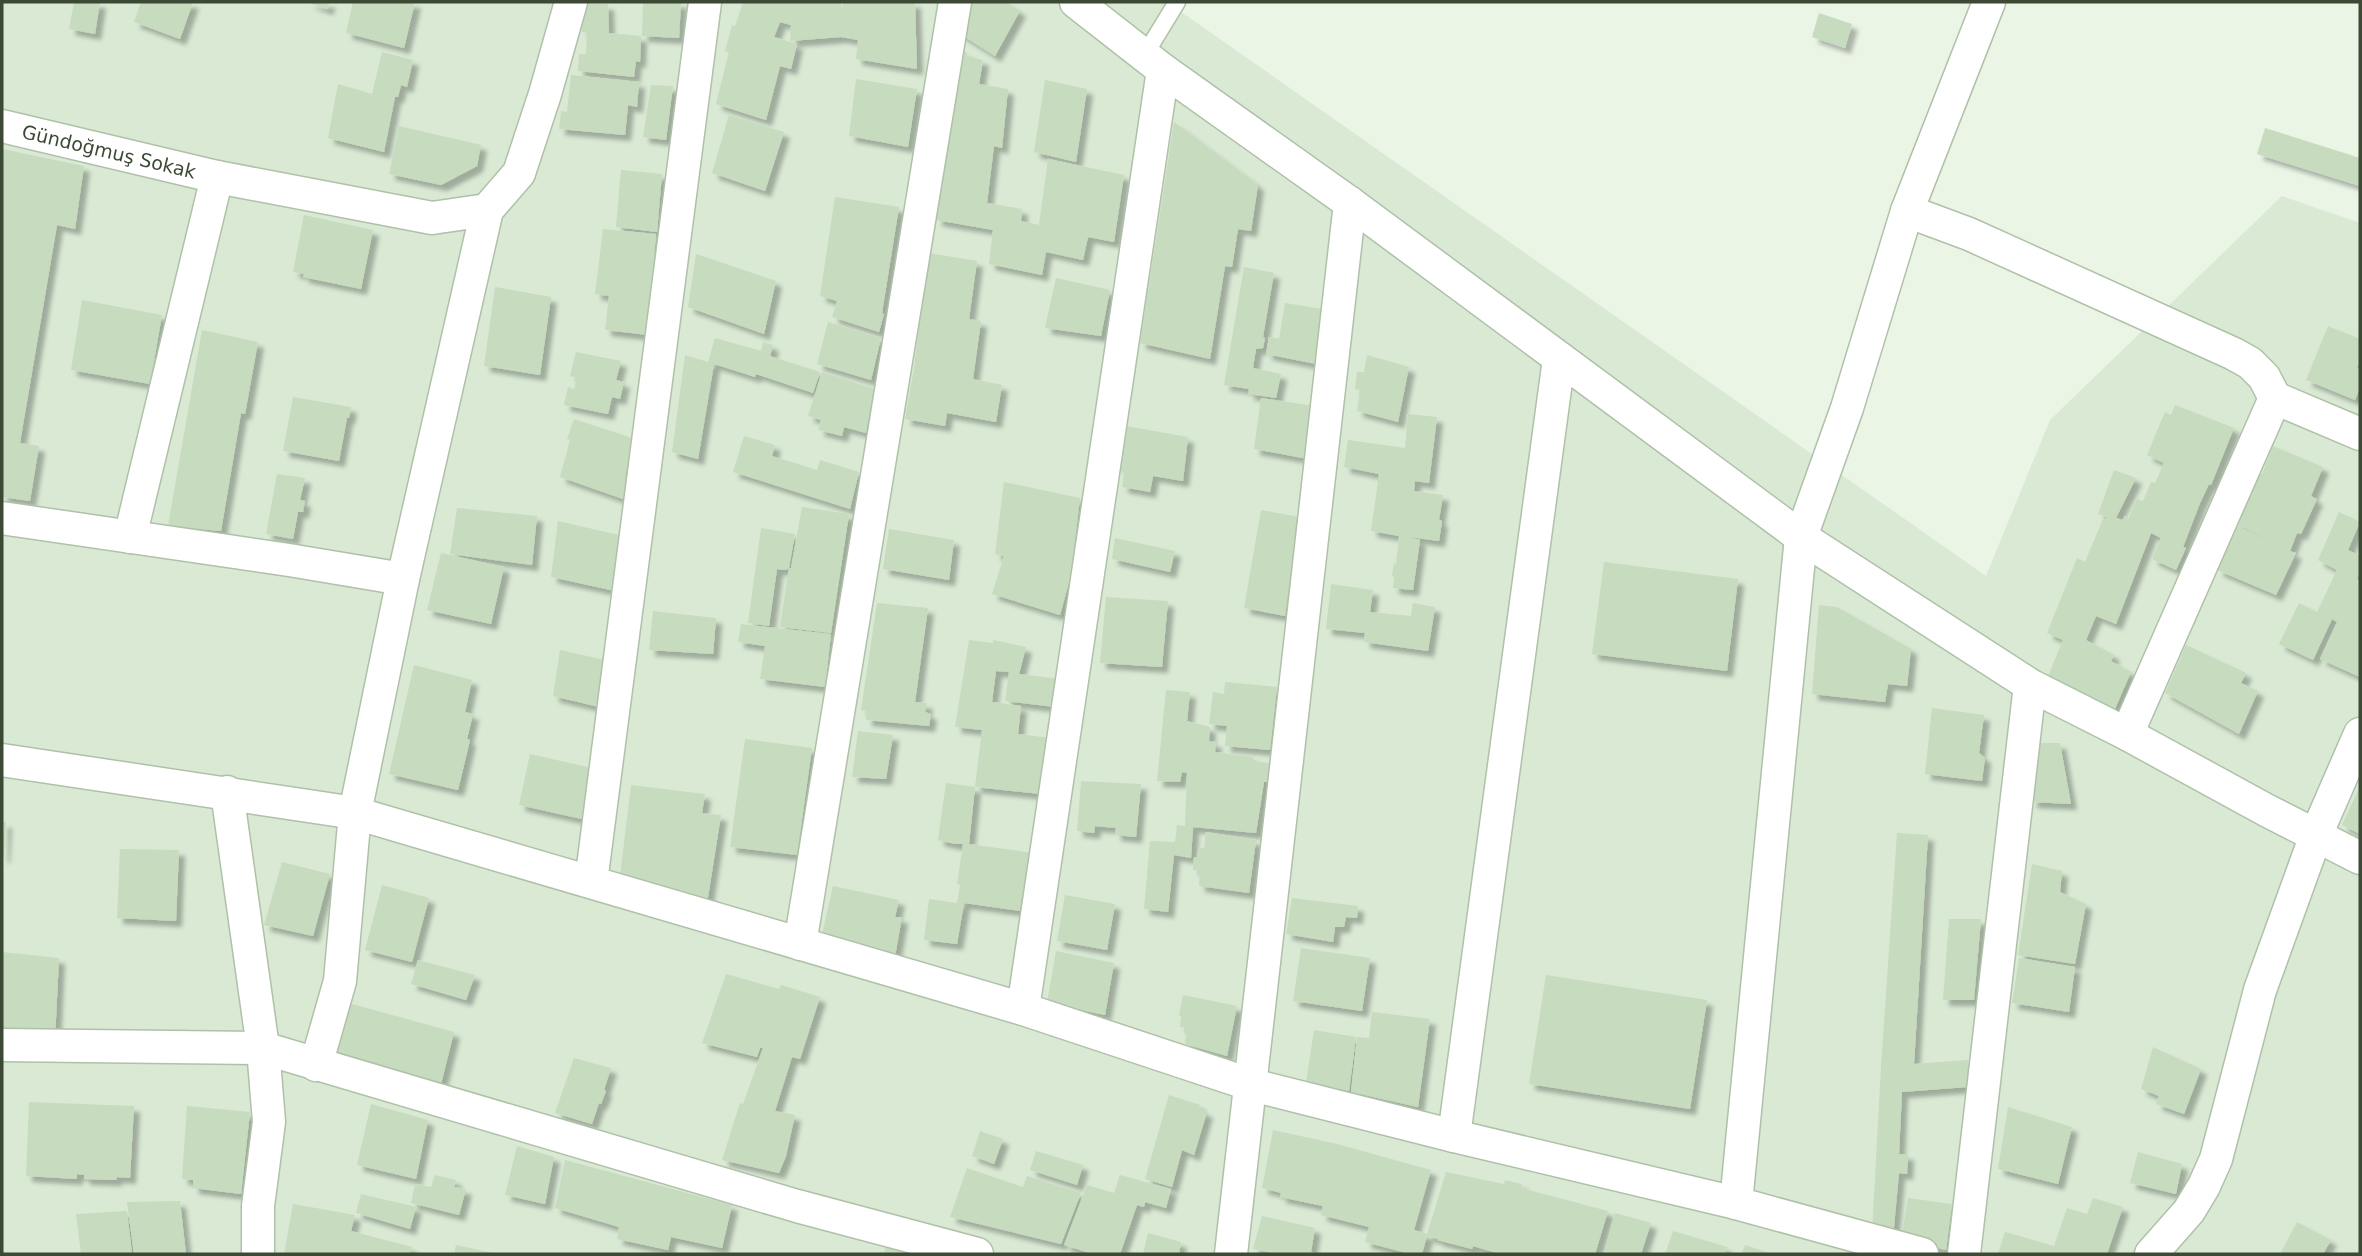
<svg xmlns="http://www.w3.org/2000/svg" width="2362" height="1256" viewBox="0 0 2362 1256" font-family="'DejaVu Sans',sans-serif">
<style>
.residential{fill:#d9e9d4}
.building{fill:#c7dbbe;filter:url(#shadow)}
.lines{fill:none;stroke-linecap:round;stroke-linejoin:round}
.lane-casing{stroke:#afc1a8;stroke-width:19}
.street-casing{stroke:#afc1a8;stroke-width:35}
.lane{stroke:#fff;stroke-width:16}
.street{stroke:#fff;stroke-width:32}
.labels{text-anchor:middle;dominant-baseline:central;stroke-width:5;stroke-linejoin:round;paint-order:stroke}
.street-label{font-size:19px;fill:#3b4935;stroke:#fff}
</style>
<defs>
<filter id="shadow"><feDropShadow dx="6" dy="6" stdDeviation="2" flood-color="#0004"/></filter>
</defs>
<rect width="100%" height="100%" fill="#eaf5e6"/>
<path class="residential" d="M2 2H1167L1986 576 2050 420 2282 196 2360 223V1254H2Z"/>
<path class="building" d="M74 2H100L95 34 69 29Z
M141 2H193L180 39 134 22Z
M307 2H330L327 9Z
M353 2H415L404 48 346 33Z
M681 2 679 38 642 36 643 3Z
M743 2H841L842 11 843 2H915L917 69 856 59 858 40 841 37 790 41 791 25 780 22 774 37 797 44 791 69 780 66 766 120 716 104 729 52 725 51 732 25 735 26Z
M970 2H1006L1020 11 995 56 957 32Z
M581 4H608L609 33 641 36 640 62 636 61 634 77 578 71 579 54H586L587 32H582Z
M1819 13 1852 24 1845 48 1812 37Z
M382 52 413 60 407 87 401 85 398 97H395L384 152 328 138 338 84 372 94Z
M955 52H967V56L983 60 979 84 1008 89 1002 148 994 146 987 203 1022 209 1021 221 1039 225 1048 159 1124 175 1114 242 1088 237 1083 260 1046 252 1042 275 989 264 993 230 936 220 948 138Z
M571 75 639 82 637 107 628 105 625 135 559 129 561 111 567 112Z
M856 79 917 89 908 147 849 136Z
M1045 80 1087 89 1076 162 1034 152Z
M651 85 673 86 666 140 643 137Z
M729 115 784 132 765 191 712 173Z
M1174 122 1258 185 1251 231 1238 229 1232 267 1225 266 1210 359 1140 343Z
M399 126 481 145 477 166 441 185 389 174Z
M2265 128 2360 158V186L2257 154Z
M2 149 84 166 75 229 57 225 22 431 20 443 39 446 30 501 2 497Z
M621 170 662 174 657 232 616 227Z
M835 197 899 207 882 313 884 314 879 332 832 317 837 301 820 296Z
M304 215 373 230 361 289 303 277 304 274 293 272Z
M603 229 656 234 648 335 605 330 609 296 595 294Z
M928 253 977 261 969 319 981 321 973 379 1002 385 996 422 947 413 945 426 905 419 914 368 921 311 919 310Z
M696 254 776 281 764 334 688 307Z
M1244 267 1274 273 1263 337 1265 338 1263 348 1256 349 1253 368 1281 374 1276 398 1248 394 1249 389 1224 385Z
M1056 278 1110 290 1101 336 1045 328Z
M495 287 551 297 540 375 484 366Z
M82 300 162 315 150 384 71 370Z
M1285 303 1329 310 1321 365 1266 354 1269 337 1279 339Z
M828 322 881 338 871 380 817 364Z
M2328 326 2360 339V361L2357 368 2360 369V387L2355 400 2306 380Z
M202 330 258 342 245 414 241 413 221 531 168 526Z
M715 338 761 351 763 342 773 345 770 356 820 372 813 393 756 374 755 377 714 364 698 459 672 452 685 355 708 362Z
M576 352 621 361 616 380 624 382 620 399 612 397 608 414 564 405 568 387 574 389 577 378 570 376Z
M1367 355 1409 367 1398 422 1357 411 1360 390 1355 389 1357 372H1364Z
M822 372 874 389 866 433 844 427 842 436 818 430 821 420 808 416Z
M293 397 351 407 349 418H347L339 461 283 451Z
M1261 398 1315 406 1308 459 1254 449Z
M2175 405 2234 428 2211 485 2209 484 2200 503 2183 547 2186 548 2176 570 2152 559 2161 538 2151 533 2116 624 2096 616 2086 640 2114 655 2111 661 2131 672 2114 711 2066 688 2067 686 2048 676 2063 640 2047 633 2077 558 2085 562 2103 519 2105 521 2107 517 2098 514 2114 470 2136 478 2116 518 2123 520 2125 516 2129 518 2137 499 2143 501 2151 482 2155 483 2164 463 2147 455 2165 412 2171 415Z
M1408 414 1437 417 1429 483 1415 481 1414 491 1443 495 1439 520 1442 521 1439 541 1410 537 1420 540 1413 590 1393 588 1394 577 1392 576 1394 563 1396 564 1399 536 1371 531 1379 474 1344 467 1348 440 1405 448Z
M574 419 635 439 625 477 630 478 623 499 560 477 570 440 567 439Z
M1126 426 1188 437 1183 481 1153 476 1150 492 1122 487 1124 473 1120 472Z
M744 436 775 445 772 456 817 470 820 460 859 472 850 509 733 472Z
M2273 446 2323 467 2311 496 2317 499 2301 534 2297 533 2290 551 2296 553 2276 595 2217 570 2237 526 2268 540 2234 523 2259 473 2262 474Z
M277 474 305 478 300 500 305 501 303 512H298L293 539 266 534Z
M1004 482 1080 498 1071 575 1060 615 992 594 1004 556 995 554Z
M802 507 849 514 831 633 780 627 789 568 786 570 777 569 769 626 748 623 761 528 795 534 789 568H791Z
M457 508 537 516 532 565 450 554Z
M1261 510 1299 517 1285 616 1244 608Z
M2339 512 2360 522 2348 550 2360 556V572L2357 579 2360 581V677L2320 659 2337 622 2332 619 2313 660 2279 644 2299 603 2317 612 2337 570 2318 560Z
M558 521 623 536 615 591 551 577Z
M889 529 954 540 949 580 883 569Z
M1115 538 1175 551 1170 572 1112 559Z
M441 553 504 567 491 624 427 610Z
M1604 562 1738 579 1727 671 1592 654Z
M1331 584 1373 590 1370 612 1411 616 1413 603 1435 607 1428 651 1364 642 1365 633 1326 629Z
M1106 597 1168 601 1162 667 1100 663Z
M877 603 928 608 915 702 927 703 925 712 931 714 929 726 866 720 867 711 861 710Z
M1819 605 1837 607 1911 649 1907 686 1888 684 1885 702 1812 694Z
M653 611 716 618 713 654 649 650Z
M741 624 831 634 825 687 760 679 765 646 738 642Z
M969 640 993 643V640L1026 647 1019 674 1059 679 1055 707 1005 701 1009 672 996 671 992 702 1021 706 1018 734 1050 738 1041 794 975 787 982 730 955 727Z
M2186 645 2246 673 2241 683 2258 691 2239 734 2165 693Z
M560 650 605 660 599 707 553 696Z
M414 665 472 680 465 712 473 714 467 739 470 740 458 790 389 774Z
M1225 682 1277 687 1270 750 1225 746 1227 726 1209 724 1213 692 1224 694Z
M1166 690 1190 692 1187 721 1210 727 1209 741 1216 742 1215 752 1253 757V761L1269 763 1268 782H1264L1256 833 1193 827 1191 858 1174 855 1168 912 1144 909 1150 841 1175 842 1177 825 1185 826 1187 773 1182 772 1180 782 1157 781Z
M1932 708 1984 715 1979 753 1985 758 1982 781 1925 774Z
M858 731 893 735 886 779 852 777Z
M745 739 812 748 797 855 730 847Z
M2038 743H2060L2071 804 2031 802Z
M530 754 592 768 586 820 519 805Z
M1081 781 1141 784 1136 837 1115 835 1116 828 1095 826 1094 833 1077 831Z
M946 783 975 787 969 844 1034 853 1021 911 964 903 957 944 924 940 929 899 957 903 960 885 957 884 963 844H955L938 840Z
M631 785 705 794 702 813 721 815 706 910 619 885Z
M2360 786V834L2342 825Z
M2 822H6L4 857H2Z
M1206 832 1256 840 1249 893 1199 886 1200 871 1193 870 1194 857H1197L1199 848H1204Z
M1897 833 1928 835 1914 1064 1968 1060 1967 1087 1902 1092 1899 1154H1908L1907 1174 1899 1173 1893 1237 1872 1233 1881 1067Z
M120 849 179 850 176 921 117 918Z
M282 862 330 874 313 936 264 925Z
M2032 864 2062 871 2060 892 2086 904 2075 964 2018 955Z
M382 885 429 898 412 962 365 950Z
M833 886 899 900 895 917H902L894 962 820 943Z
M1065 895 1115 904 1107 950 1057 941Z
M1292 898 1358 906 1357 918 1346 917 1344 927H1335L1333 942 1286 934Z
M1949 919H1981L1974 1000H1943Z
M1301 948 1370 958 1362 1011 1293 1001Z
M1056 951 1114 963 1105 1015 1047 1003Z
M2 952 59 958 55 1039 2 1037Z
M2019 958 2075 967 2069 1012 2012 1003Z
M418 960 475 975 466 1000 411 984Z
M726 974 779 989 781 985 820 997 800 1059 792 1057 775 1111 795 1115 786 1156 779 1173 722 1160 740 1103 743 1104 763 1048H760L757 1057 702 1043Z
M1546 975 1707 1000 1690 1109 1529 1084Z
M1183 995 1237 1006 1227 1056 1185 1044 1187 1028 1180 1027 1181 1016 1179 1015Z
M341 1001 454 1032 441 1084 327 1052Z
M1372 1012 1430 1019 1418 1107 1351 1092 1357 1037 1369 1038Z
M1314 1030 1356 1037 1349 1091 1306 1083Z
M2153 1047 2201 1069 2184 1114 2156 1104 2159 1096 2141 1089Z
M574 1058 611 1068 604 1090 606 1091 601 1104 599 1103 592 1124 555 1113Z
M1169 1095 1200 1105 1199 1109 1207 1112 1194 1155 1182 1150 1172 1187 1145 1179Z
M29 1102 134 1106 130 1178 117 1177 116 1180 84 1179V1175L77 1174V1179L26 1176Z
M371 1104 428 1120 416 1179 357 1165Z
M187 1106 250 1112 241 1194 193 1188V1180L182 1179Z
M2008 1107 2072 1127 2058 1184 1998 1169Z
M1273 1130 1337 1144 1431 1170 1414 1230 1427 1234 1446 1172 1504 1184 1505 1180 1522 1184 1521 1188 1608 1211 1595 1254H1500L1473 1246 1472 1249 1437 1240 1438 1239 1427 1236 1422 1254H1410L1365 1242 1369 1227 1321 1215 1323 1206 1280 1197 1281 1193 1262 1188Z
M980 1131 1003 1139 994 1164 972 1156Z
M517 1146 554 1157 545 1204 505 1195Z
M1036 1151 1083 1165 1077 1185 1030 1170Z
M2138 1152 2182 1164 2176 1194 2130 1183Z
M565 1160 732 1205 722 1248 671 1237 668 1250 617 1239 619 1227 555 1208Z
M967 1168 1023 1187 1027 1176 1081 1193 1061 1244 950 1217Z
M435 1175 456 1180 454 1187 466 1189 459 1215 411 1203 415 1184 431 1187Z
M1120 1175 1171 1189 1166 1208 1145 1202 1144 1207 1137 1205 1120 1254H1093L1064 1245 1087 1185 1114 1193Z
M361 1194 416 1207 410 1229 356 1213Z
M1908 1198 1952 1204 1946 1250 1901 1240Z
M2093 1198 2123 1207 2107 1254H1998L2005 1232 2054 1246 2067 1208 2087 1214Z
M180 1201 186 1254H134L127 1202Z
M293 1204 355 1215 351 1231 412 1247 410 1254H284Z
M127 1211 132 1254H81L76 1214Z
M1615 1213 1651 1223 1641 1254H1604Z
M1262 1216 1315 1228 1311 1252 1317 1254H1276L1253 1249Z
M2297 1222 2331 1240 2323 1254H2280Z
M1673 1231 1727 1247 1725 1254H1665Z
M1148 1233 1181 1242 1179 1254H1143Z
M887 1240 932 1254H884Z
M456 1245 493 1253V1254H454Z
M1745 1245 1772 1254 1742 1253Z"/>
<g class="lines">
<g class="lane-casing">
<path id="lane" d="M1144 56 1177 2"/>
</g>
<g class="street-casing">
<g id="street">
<path d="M1076 2 1163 70 1350 203 1801 537 2030 685 2127 734 2266 810 2360 858"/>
<path id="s1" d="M2 126 217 177"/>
<path d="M1907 211 1969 234 2234 354 2250 363 2264 377 2275 398 2127 734"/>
<path d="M2275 398 2360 434"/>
<path d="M2 518 289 560 403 579 487 210"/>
<path d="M130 537 217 177 432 218 487 210 519 173 545 94 571 2"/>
<path d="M2 760 355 813 1023 1009 1252 1085 1454 1136 1736 1203 1922 1254"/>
<path d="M227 792 263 1048 269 1122 258 1206V1254"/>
<path d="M591 882 705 2"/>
<path d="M800 944 955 2"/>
<path d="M1023 1009 1163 70"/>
<path d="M2 1045 263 1048 797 1206 977 1254"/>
<path d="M316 1065 340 981 355 813 403 579"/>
<path d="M1454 1136 1559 359"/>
<path d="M1736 1203 1801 537 1847 408 1907 211 1989 2"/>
<path d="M1231 1254 1350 203"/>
<path d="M1964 1254 2030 685"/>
<path d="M2151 1254 2189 1211 2204 1186 2216 1159 2260 990 2316 835 2360 734"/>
</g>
</g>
<use href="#lane" class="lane"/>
<use href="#street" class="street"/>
</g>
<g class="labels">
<g class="street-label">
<text stroke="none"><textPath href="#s1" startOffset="110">Gündoğmuş Sokak</textPath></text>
</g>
</g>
<rect width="2362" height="1256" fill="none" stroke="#3b4935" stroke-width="7"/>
</svg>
